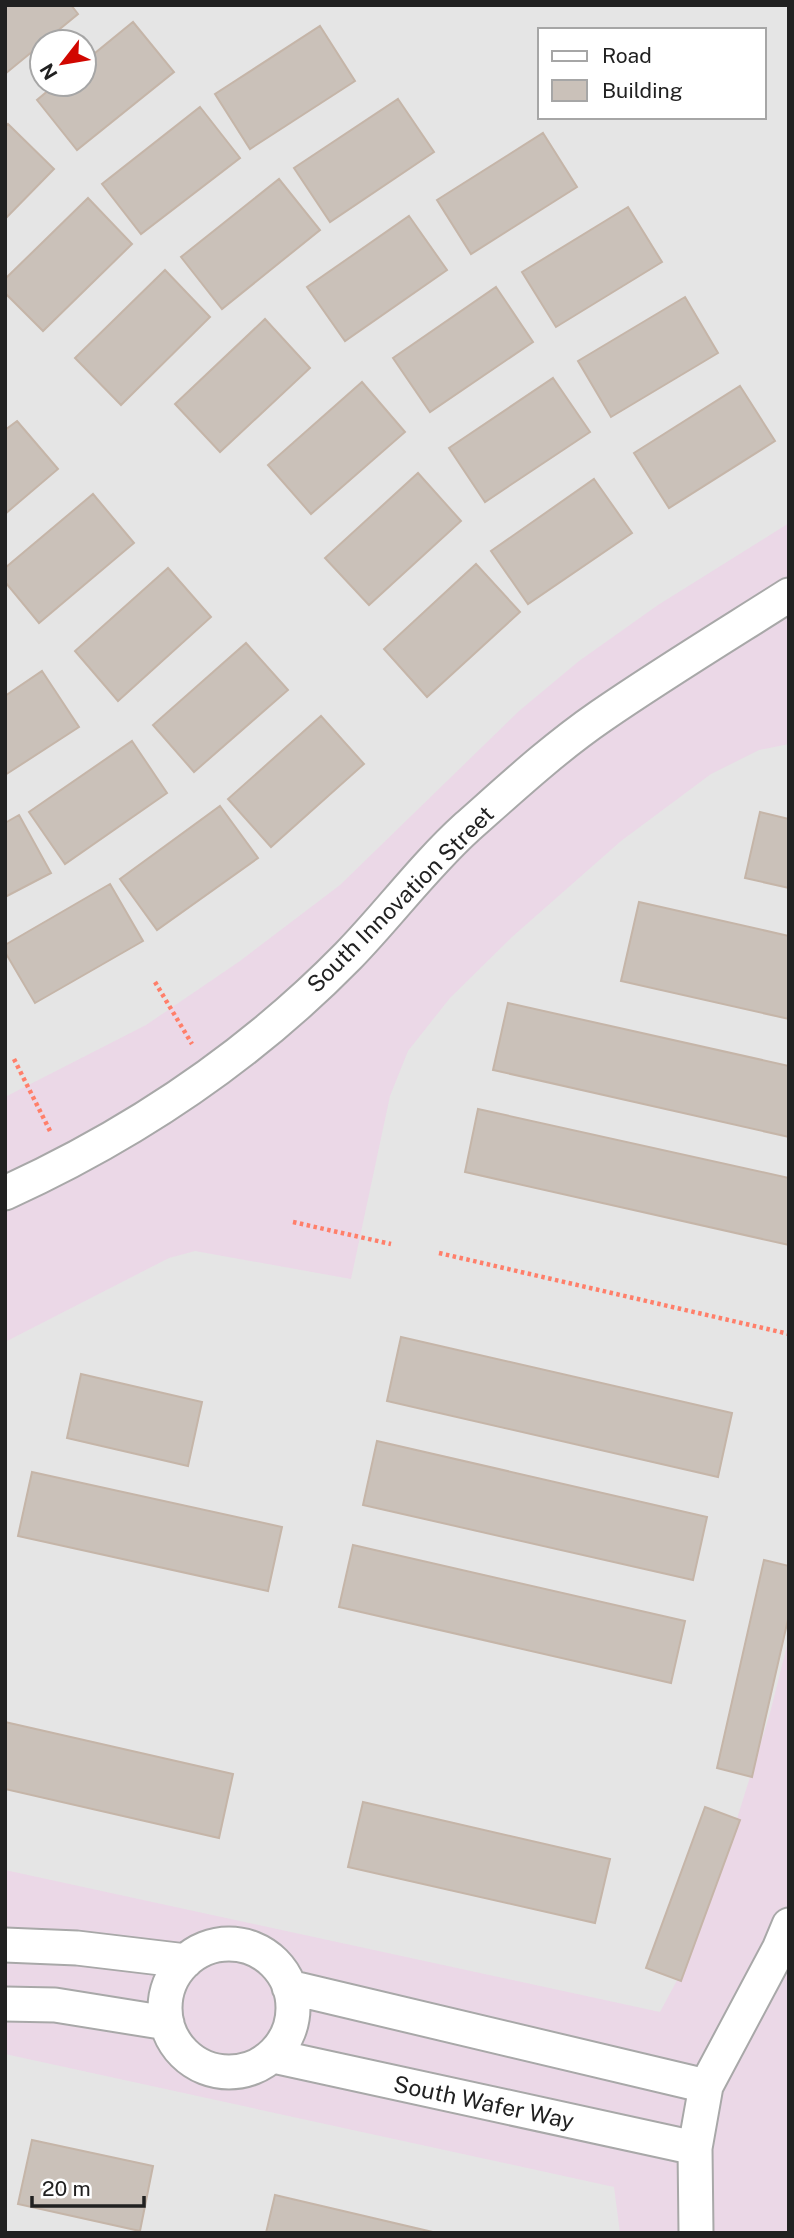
<svg xmlns="http://www.w3.org/2000/svg" width="794" height="2238" viewBox="0 0 794 2238" font-family="'Public Sans',sans-serif">
<style>
.industrial{fill:#ebd8e7;fill-rule:evenodd}
.parking{fill:#e5e5e5;fill-rule:evenodd}
.building{fill:#cac1b9;stroke:#c5b5a8;stroke-width:2}
.lines{fill:none;stroke-linecap:round;stroke-linejoin:round}
.minor-casing{stroke:#a8a8a8;stroke-width:37}
.path{stroke:#ff7f6a;stroke-width:4.5;stroke-dasharray:3.5 3.5;stroke-linecap:butt}
.minor{stroke:#fff;stroke-width:33}
.labels{text-anchor:middle;dominant-baseline:central;stroke-width:5;stroke-linejoin:round;paint-order:stroke}
.street-label{font-size:23px;fill:#212121;stroke:#fff}
</style>
<rect width="100%" height="100%" fill="#f2eee7"/>
<path class="industrial" d="M5 5H789V2233H5ZM540 30H764V117H540ZM42 42H84V84H42Z"/>
<path class="parking" d="M5 5H789V523L658 605 579 661 519 711 340 885 240 961 146 1025 5 1097ZM540 30H764V117H540ZM42 42H84V84H42Z
M789 744V1637L770 1713 721 1870 688 1960 660 2012 5 1870V1342L169 1258 195 1251 351 1279 390 1096 408 1051 450 998 512 937 621 841 711 774 759 750Z
M5 2054 614 2187 620 2233H5Z"/>
<path class="building" d="M5 5H71L78 14 5 74Z
M5 5H71L78 14 5 74Z
M133 22 174 72 77 150 37 100 56 84H84V62Z
M133 22 174 72 77 150 37 100 56 84H84V62Z
M320 26 355 81 250 149 215 94Z
M320 26 355 81 250 149 215 94Z
M398 99 434 152 330 222 294 168Z
M398 99 434 152 330 222 294 168Z
M200 107 240 158 141 234 102 184Z
M200 107 240 158 141 234 102 184Z
M8 124 54 169 5 219V127Z
M8 124 54 169 5 219V127Z
M543 133 577 187 471 254 437 200Z
M543 133 577 187 471 254 437 200Z
M279 179 320 230 222 309 181 257Z
M279 179 320 230 222 309 181 257Z
M88 198 132 244 43 331 5 293V279Z
M88 198 132 244 43 331 5 293V279Z
M628 207 662 262 556 327 522 272Z
M628 207 662 262 556 327 522 272Z
M409 216 447 270 345 341 307 287Z
M409 216 447 270 345 341 307 287Z
M165 270 210 317 121 405 75 358Z
M165 270 210 317 121 405 75 358Z
M496 287 533 342 430 412 393 358Z
M496 287 533 342 430 412 393 358Z
M685 297 718 353 611 417 578 361Z
M685 297 718 353 611 417 578 361Z
M265 319 310 368 220 452 175 404Z
M265 319 310 368 220 452 175 404Z
M553 378 590 432 485 502 449 448Z
M553 378 590 432 485 502 449 448Z
M362 382 405 432 311 514 268 465Z
M362 382 405 432 311 514 268 465Z
M740 386 775 441 669 508 634 453Z
M740 386 775 441 669 508 634 453Z
M17 421 58 469 5 514V430Z
M17 421 58 469 5 514V430Z
M418 473 461 521 369 605 325 558Z
M418 473 461 521 369 605 325 558Z
M594 479 632 533 528 604 491 551Z
M594 479 632 533 528 604 491 551Z
M93 494 134 543 39 623 5 582V568Z
M93 494 134 543 39 623 5 582V568Z
M476 564 520 612 427 697 384 649Z
M476 564 520 612 427 697 384 649Z
M168 568 211 617 118 701 75 651Z
M168 568 211 617 118 701 75 651Z
M246 643 288 690 194 772 153 725Z
M246 643 288 690 194 772 153 725Z
M42 671 79 727 5 775V696Z
M42 671 79 727 5 775V696Z
M321 716 364 764 271 847 228 799Z
M321 716 364 764 271 847 228 799Z
M132 741 167 793 65 864 29 812Z
M132 741 167 793 65 864 29 812Z
M220 806 258 858 157 930 120 879Z
M220 806 258 858 157 930 120 879Z
M760 812 789 819V888L745 878Z
M760 812 789 819V888L745 878Z
M19 815 51 873 5 897V823Z
M19 815 51 873 5 897V823Z
M110 884 143 941 35 1003 5 952V945Z
M110 884 143 941 35 1003 5 952V945Z
M639 902 789 936V1019L621 981Z
M639 902 789 936V1019L621 981Z
M508 1003 789 1066V1137L493 1070Z
M508 1003 789 1066V1137L493 1070Z
M478 1109 789 1178V1245L465 1172Z
M478 1109 789 1178V1245L465 1172Z
M401 1337 732 1413 718 1477 387 1401Z
M401 1337 732 1413 718 1477 387 1401Z
M81 1374 202 1402 188 1466 67 1438Z
M81 1374 202 1402 188 1466 67 1438Z
M377 1441 707 1517 693 1580 363 1505Z
M377 1441 707 1517 693 1580 363 1505Z
M32 1472 282 1527 268 1591 18 1536Z
M32 1472 282 1527 268 1591 18 1536Z
M353 1545 685 1621 671 1683 339 1607Z
M353 1545 685 1621 671 1683 339 1607Z
M764 1560 789 1566V1615L752 1777 717 1768Z
M764 1560 789 1566V1615L752 1777 717 1768Z
M5 1722 233 1774 219 1838 5 1789Z
M5 1722 233 1774 219 1838 5 1789Z
M363 1802 610 1859 595 1923 348 1867Z
M363 1802 610 1859 595 1923 348 1867Z
M705 1807 740 1820 681 1981 646 1968Z
M705 1807 740 1820 681 1981 646 1968Z
M32 2140 153 2166 140 2231 18 2204Z
M32 2140 153 2166 140 2231 18 2204Z
M275 2195 437 2233H266Z
M275 2195 437 2233H266Z"/>
<g class="lines">
<g class="minor-casing">
<path id="minor" d="M5 1193C132 1135 250 1056 348 956 388 915 424 866 467 827 510 789 553 749 601 716 662 674 726 635 789 595
M165 2008a64 64 0 1 1 128 0a64 64 0 1 1-128 0Z
M5 1945 77 1948 186 1961
M289 1987 706 2086
M5 2004 55 2005 167 2023
M273 2056 695 2148
M696 2233 695 2148 706 2086 779 1949 789 1925"/>
</g>
<path class="path" d="M155 982 192 1044
M14 1059 50 1131
M293 1222 391 1244
M439 1253 789 1334"/>
<use href="#minor" class="minor"/>
</g>
<g class="labels">
<g class="street-label">
<text transform="translate(400 899) rotate(-45)">South Innovation Street</text>
<text transform="translate(484 2102) rotate(12)">South Wafer Way</text>
</g>
</g>
<rect width="794" height="2238" fill="none" stroke="#212121" stroke-width="14"/>
<rect x="538" y="28" width="228" height="91" fill="#ffffff" stroke="#a6a6a6" stroke-width="2"/>
<rect x="552" y="51" width="35" height="10" fill="#ffffff" stroke="#a6a6a6" stroke-width="2"/>
<text x="602" y="63" font-size="21" fill="#212121">Road</text>
<rect x="552" y="80" width="35" height="21" fill="#cac1b9" stroke="#a6a6a6" stroke-width="2"/>
<text x="602" y="98" font-size="21" fill="#212121">Building</text>
<g transform="translate(63 63) rotate(239)"><circle r="33" fill="#ffffff" stroke="#a6a6a6" stroke-width="2"/>
<path d="M0-5L12 26L0 18L-12 26Z" fill="#d10700"/>
<text y="-10" font-size="19" font-weight="bold" text-anchor="middle" fill="#212121">N</text>
</g>
<path d="M32 2196v10h112v-10" fill="none" stroke="#212121" stroke-width="3.5"/>
<text x="42" y="2196" font-size="21" fill="#212121" stroke="#ffffff" stroke-width="5" paint-order="stroke">20 m</text>
</svg>
